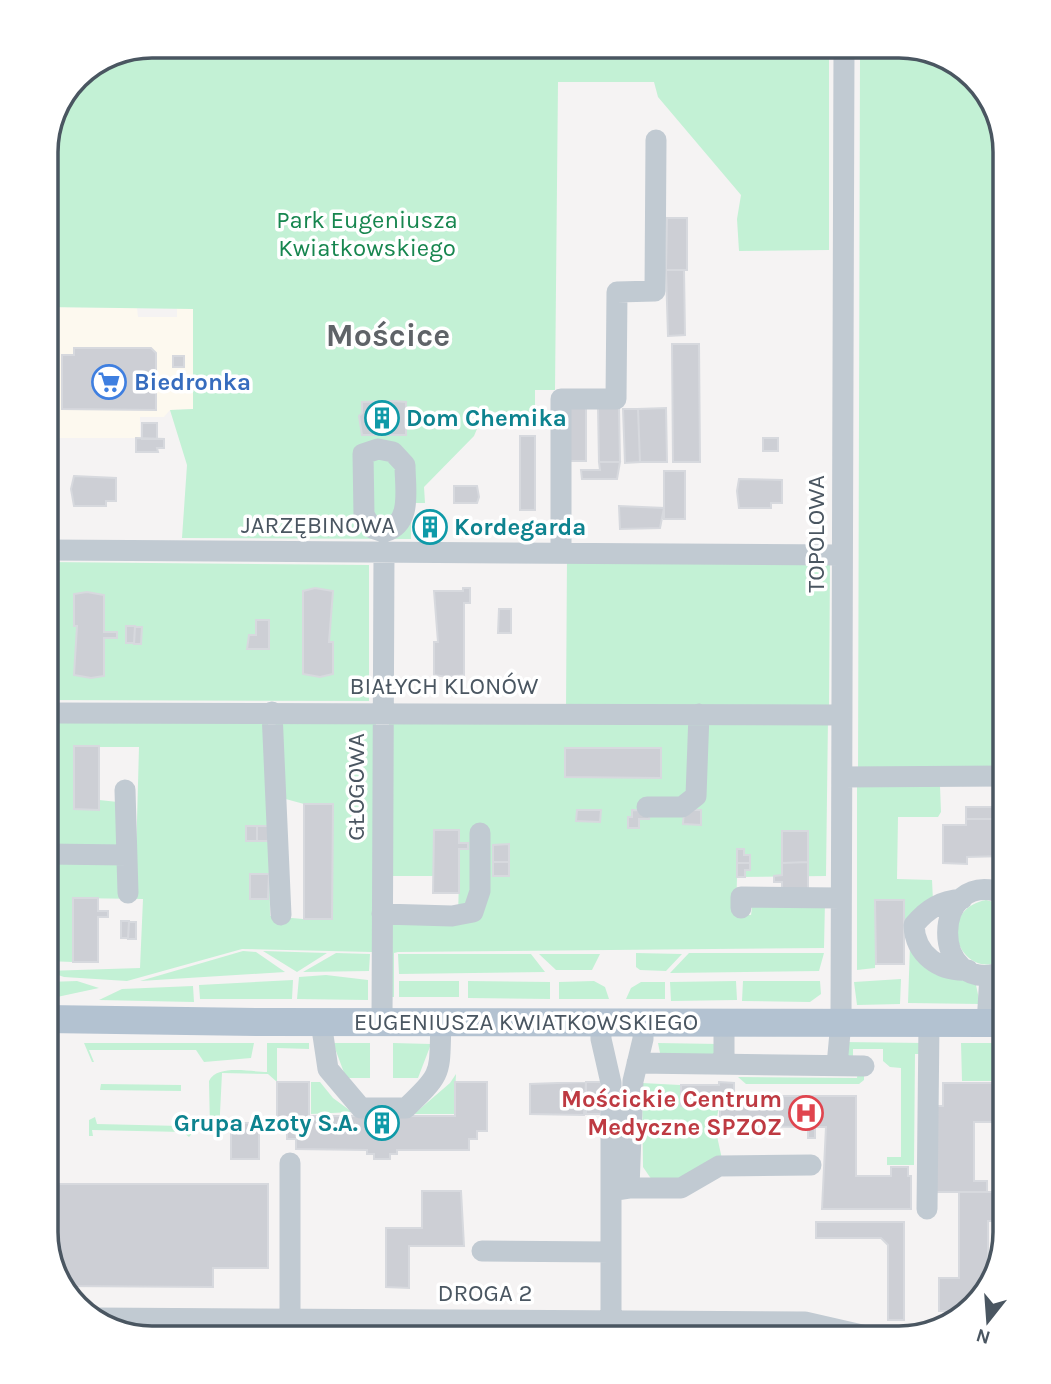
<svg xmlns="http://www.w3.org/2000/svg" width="1051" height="1384" viewBox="0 0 1051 1384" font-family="Karla,sans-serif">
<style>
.commercial{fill:#fdf9ef}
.green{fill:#c3f1d5}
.building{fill:#cdcfd5;stroke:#d7d9de;stroke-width:2}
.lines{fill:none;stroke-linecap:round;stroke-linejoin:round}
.minor{stroke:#c1cad2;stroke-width:21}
.major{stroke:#b3c2d1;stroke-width:28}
.labels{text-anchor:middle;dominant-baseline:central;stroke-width:7;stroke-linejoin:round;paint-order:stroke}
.park-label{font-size:24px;fill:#17864f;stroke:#fff}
.shop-label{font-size:24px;font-weight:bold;fill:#366cbe;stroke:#fff;text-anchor:start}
.culture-label{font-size:24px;font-weight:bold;fill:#0d838f;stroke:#fff;text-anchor:start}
.street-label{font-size:24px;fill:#4a5661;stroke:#fff}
.health-label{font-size:24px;font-weight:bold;fill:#be3a42;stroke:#fff;text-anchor:end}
.district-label{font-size:32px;font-weight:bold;fill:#5f6368;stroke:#fff}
.rim{fill:none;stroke:#4a5661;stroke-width:3.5}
</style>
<rect width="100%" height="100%" fill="#f5f3f3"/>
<path class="commercial" d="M46 307 137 308 138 317H177V308H193V409L170 410 164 417H140V438H46Z"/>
<path class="green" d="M151 46H829V250L739 251 737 219 741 195 658 97 654 82H558L555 390H535V413L484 412 474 436 424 487 425 503H411V539L182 538 187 465 170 410 193 409V309L46 307V144L81 72Z
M854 46H906L953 60 988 93 1005 151V771L858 773 860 59Z
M567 557 830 559 829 710 566 709Z
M46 562 369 565V701L46 700Z
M268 717 270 916 303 919 304 804 282 798 275 718 376 717 372 952 242 949 127 981 64 977 46 971 140 968 143 899 73 898V962L46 961V859L119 860 135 894 139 747H99V800L118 802V849L46 848V720Z
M389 718H828L826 876 737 877 736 914 751 915 753 901H825L824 948 398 952 394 953V997H390V916L458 919 459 876H390Z
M857 783 940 786 941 812 938 817H898L897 879 932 880 933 901 904 925V900L876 901 875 968 857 970Z
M986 900 1005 905V959C960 985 933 910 986 900Z
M910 946 956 978 976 985 980 1004 908 1003Z
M243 951 256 952 285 972 140 981Z
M263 951 327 953 297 972Z
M336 953 370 954 369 971 303 972Z
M636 953 682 954 666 971 640 970 636 967Z
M689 953H824L819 971 670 973Z
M398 954H531L545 972 399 974Z
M539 954H600L592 970H556Z
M326 975 368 980V1000L297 999 299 977Z
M901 979 900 1004 857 1005 854 982Z
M293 980 292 999H200L199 985Z
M77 981 99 988 57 997 46 989 47 982Z
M399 981H459V997H399Z
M468 981 550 982V999L468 998Z
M594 981 605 987 609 999H559V982Z
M736 981 737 1000 671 1001 670 982Z
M743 981H820L821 994 810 1002 742 1001Z
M641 982H665V999H626L631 988Z
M193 986 194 1002 99 1000 122 989Z
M843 1042 924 1043V1054H915L914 1165H887V1157H901V1068L890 1067 883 1061V1049H853V1060H848Z
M84 1043H254L251 1058 204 1062 196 1050H89L94 1062H92Z
M267 1043H309V1049L277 1048V1082L268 1074 222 1073 219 1133 210 1130 209 1081C217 1064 251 1072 267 1072Z
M333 1043H370V1078H346Z
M393 1043 431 1044 418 1078H393Z
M658 1043 719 1044 713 1057 660 1053Z
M961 1043H1005V1081H962Z
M858 1071 864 1072V1080L859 1084H746L738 1077 857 1078Z
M456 1074 454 1114H414L450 1083Z
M311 1082H320L333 1098 352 1112 311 1114Z
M642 1083 680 1085V1107H719L715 1127 722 1159 688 1177 654 1183 643 1167Z
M101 1084 181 1085V1091L100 1090Z
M95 1117 97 1124 181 1126 190 1118 195 1130 189 1137 183 1132 92 1130 93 1136H89V1120Z"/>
<path class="building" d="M667 218H687V270H666Z
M666 270H684L685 335 668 336Z
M672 344H699L700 462H673Z
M74 348H151L156 353V410L62 409V355H74Z
M173 356H184V367H173Z
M393 401 406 402V435H362L359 416 362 413V402Z
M598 407H619L620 462H599Z
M569 408H586V461H569Z
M666 408 667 462H640L638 409Z
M623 409H638L640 462 625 463Z
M142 423H157V439H142Z
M520 436H535V510H520Z
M136 438 164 439V448H157L158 452H136Z
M763 438H778V451H763Z
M599 462H620L617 479H582L581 470H600Z
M664 471H685V519H664Z
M74 476 116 478V501H106V506H74L71 489Z
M739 479 782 480V503H771V508H739L737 491Z
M454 486H477L479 497 477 503H454Z
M619 506 664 508 660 528 620 529Z
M418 515H441V539H418Z
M315 588 333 591 329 642H333V674L320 677 303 674V591Z
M463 588H470V603H464V675L447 677 434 675V642H438L434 591H463Z
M87 592 104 595V632H117V638H104V676L91 678 74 675 77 626H74V594Z
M499 609H511V633H498Z
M256 620H269V649H247L249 635H256Z
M126 626H135L134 643H126Z
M135 627H142L141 644H134Z
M74 746H99V810L74 809Z
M565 748H661V778L565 777Z
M304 804H333L332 919H304Z
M966 807H1005V819H966Z
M577 810H601L600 822 576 821Z
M632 810 650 811 649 819H639V828H628V817H632Z
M684 810H701V825L683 824Z
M966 819H1005V856L967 857V864L943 863V825H966Z
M246 826H257V841H246Z
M257 826H270V841H257Z
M434 830H459V843H468V849H459V893H433Z
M782 831H808V862L782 863Z
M509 844V862H493V845Z
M737 849H744V855H750V863H737Z
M493 862H509V876H493Z
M808 862V894H782V882H774V876L782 875V863Z
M737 863H750V870H745V877H737Z
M250 874H269L268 899H250Z
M73 898H98V911H108V917H98V962H73Z
M875 900H904V964H876Z
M121 921H129L128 938H121Z
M129 922H136V939H128Z
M46 1081H49V1157H46Z
M277 1082H309V1116H455V1082H487V1131H477V1139H469V1150H397V1154H390V1159H374V1154H367V1150L296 1149V1139H287V1129H277Z
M586 1082 584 1115 530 1114V1084Z
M586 1082H601V1114H586Z
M719 1082 734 1083V1095L720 1096V1106H681V1085H719Z
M943 1083H1005V1136L1003 1122H974V1181H987V1192H936V1106H943Z
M720 1096H856V1176H891V1167H908V1176H911V1209H822L826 1127H815V1138H808V1127L720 1126Z
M231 1123H259V1159H231Z
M46 1184H268V1268H213V1287L62 1286 46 1233Z
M422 1191H461L464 1246H409V1288L386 1287V1228H422Z
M959 1192H1005V1221H988V1278H993L992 1285 967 1311H939V1278H959Z
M816 1222H904V1320H888V1245L881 1238H816Z"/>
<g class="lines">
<path class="minor" d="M378 449 393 452 405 465C405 489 413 524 384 532L372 528 364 515 363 454Z
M46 550 842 555
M561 552V399H616L617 292 655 291 656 140
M272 712 281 915
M46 713 842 715
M842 777 1005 776
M125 790 128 893
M647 807H682L696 796 699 714
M46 854 127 855
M962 899C941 901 928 908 914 925 915 955 940 972 968 970
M741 908V897L841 898
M382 914 452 916 473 912 480 891V833
M1005 971C928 1001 929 864 1005 894
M321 1022 328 1069 361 1108H406C444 1071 439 1075 441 1022
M382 1022 384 552
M724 1022V1063
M601 1023V1039L611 1083V1338
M987 1024 990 975
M637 1063 864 1066
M837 1065 841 1022 844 46
M629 1188H681L719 1166 811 1165
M616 1190 629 1188 633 1081 643 1039V1024
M927 1209 929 1023
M482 1251 611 1252
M92 1318 805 1322 875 1338
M290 1319V1163"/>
<path class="major" d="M46 1019 260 1022 1005 1023"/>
</g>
<defs>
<g id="supermarket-ring" transform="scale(1.75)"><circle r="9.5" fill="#fff" stroke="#3f7fe0" stroke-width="1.5"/><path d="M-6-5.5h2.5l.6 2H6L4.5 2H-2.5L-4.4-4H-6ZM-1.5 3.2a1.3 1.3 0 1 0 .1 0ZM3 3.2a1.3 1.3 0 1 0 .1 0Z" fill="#3f7fe0"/></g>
<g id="building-ring" transform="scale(1.75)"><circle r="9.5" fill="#fff" stroke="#0f9aa8" stroke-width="1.5"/><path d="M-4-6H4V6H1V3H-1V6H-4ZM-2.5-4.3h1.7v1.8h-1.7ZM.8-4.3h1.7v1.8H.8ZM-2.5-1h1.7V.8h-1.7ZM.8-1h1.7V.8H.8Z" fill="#0f9aa8"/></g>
<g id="hospital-ring" transform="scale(1.75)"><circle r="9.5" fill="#fff" stroke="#e0444e" stroke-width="1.5"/><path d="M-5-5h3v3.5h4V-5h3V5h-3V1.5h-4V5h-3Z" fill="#e0444e"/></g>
</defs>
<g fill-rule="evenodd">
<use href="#supermarket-ring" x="109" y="382"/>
<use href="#building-ring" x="382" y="418"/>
<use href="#building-ring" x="430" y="527"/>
<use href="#hospital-ring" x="806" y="1113"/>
<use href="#building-ring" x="382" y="1123"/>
</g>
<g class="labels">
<g class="park-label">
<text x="367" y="220">Park Eugeniusza<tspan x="367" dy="28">Kwiatkowskiego</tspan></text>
</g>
<g class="shop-label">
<text x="134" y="382">Biedronka</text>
</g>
<g class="culture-label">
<text x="406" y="418">Dom Chemika</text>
<text x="454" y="527">Kordegarda</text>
<text x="358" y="1123" text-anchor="end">Grupa Azoty S.A.</text>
</g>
<g class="street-label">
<text x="318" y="525">JARZĘBINOWA</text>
<text transform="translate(816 534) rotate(-90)">TOPOLOWA</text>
<text x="444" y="686">BIAŁYCH KLONÓW</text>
<text transform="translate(356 787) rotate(-90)">GŁOGOWA</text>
<text x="526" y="1022">EUGENIUSZA KWIATKOWSKIEGO</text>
<text x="485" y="1293">DROGA 2</text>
</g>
<g class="health-label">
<text x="782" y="1099">Mościckie Centrum<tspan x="782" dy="28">Medyczne SPZOZ</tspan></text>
</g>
<g class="district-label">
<text x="388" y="335">Mościce</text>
</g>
</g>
<path d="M0 0H1051V1384H0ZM152 58H899A94 94 0 0 1 993 152V1232A94 94 0 0 1 899 1326H152A94 94 0 0 1 58 1232V152A94 94 0 0 1 152 58Z" fill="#fff" fill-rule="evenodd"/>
<path class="rim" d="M152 58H899A94 94 0 0 1 993 152V1232A94 94 0 0 1 899 1326H152A94 94 0 0 1 58 1232V152A94 94 0 0 1 152 58Z"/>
<g transform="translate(988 1321) rotate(197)" stroke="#ffffff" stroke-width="5" paint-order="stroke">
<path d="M0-5L12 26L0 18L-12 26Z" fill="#4a5661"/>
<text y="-10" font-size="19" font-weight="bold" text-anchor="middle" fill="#4a5661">N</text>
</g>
</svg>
